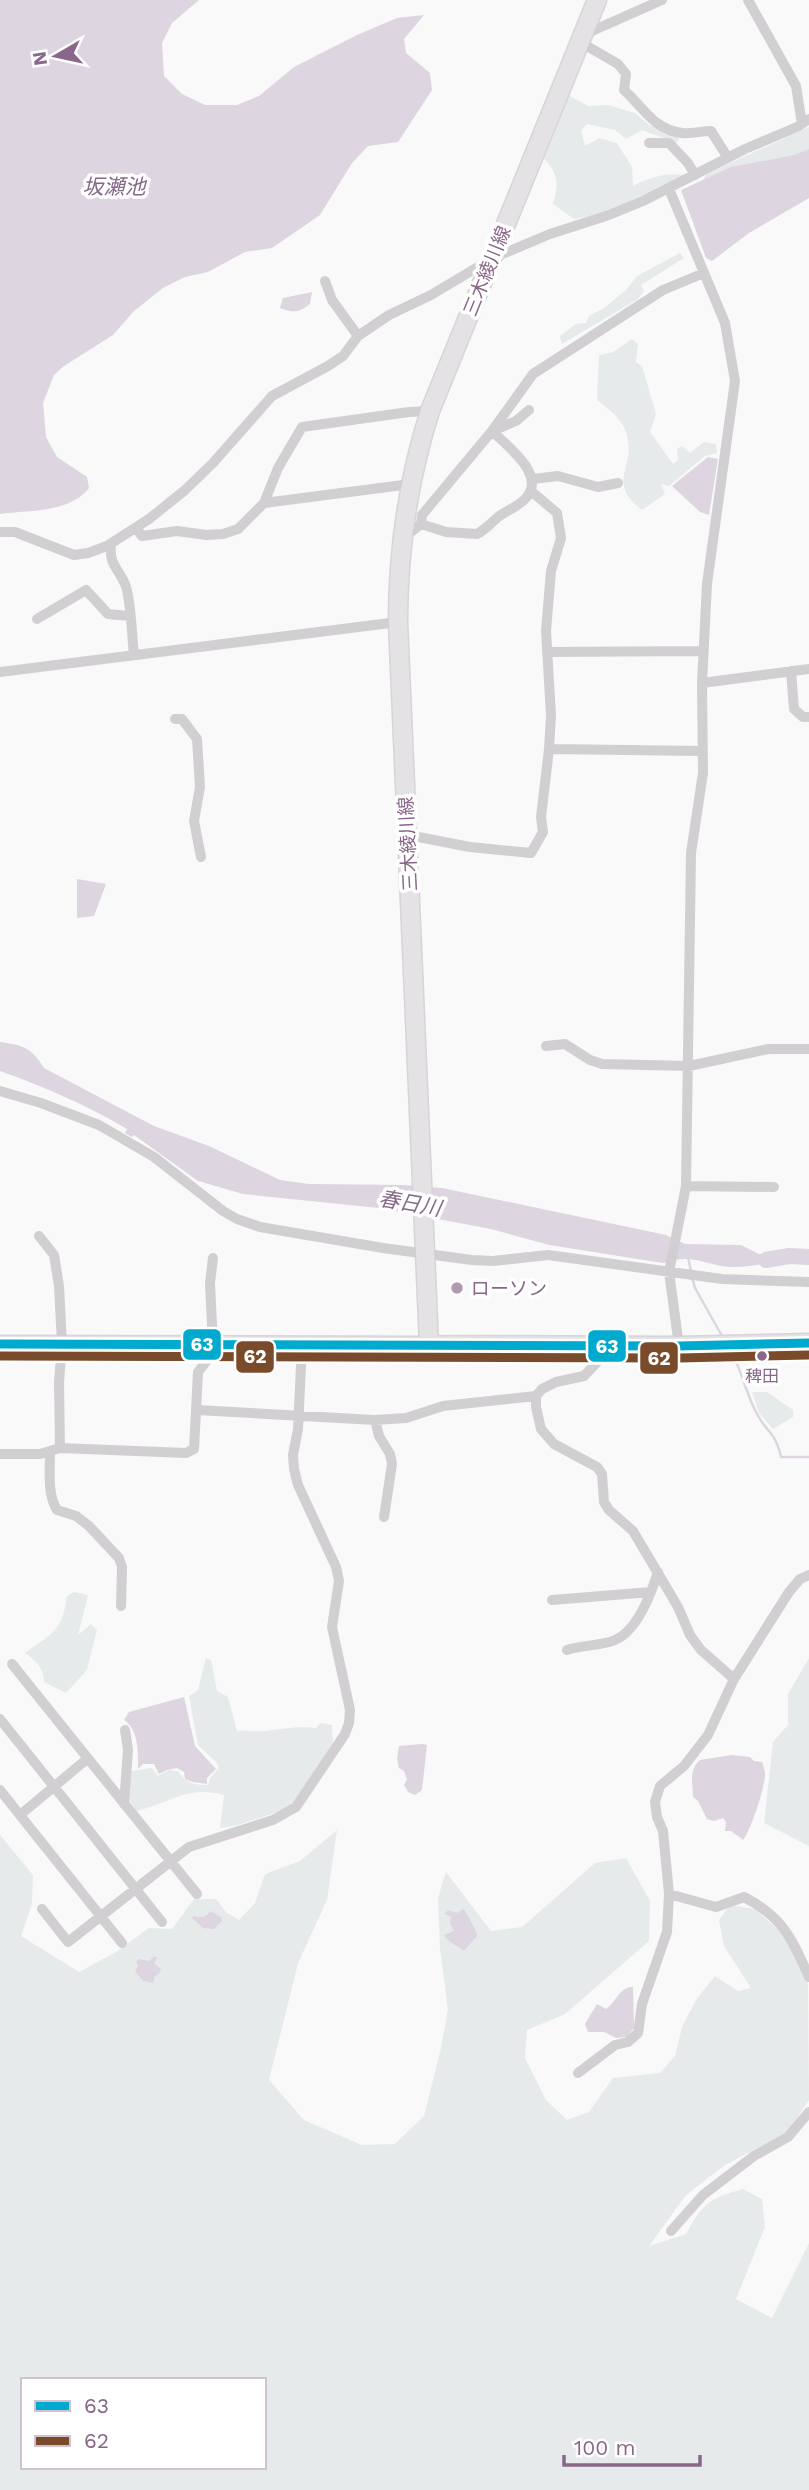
<svg xmlns="http://www.w3.org/2000/svg" width="809" height="2490" viewBox="0 0 809 2490" font-family="'Work Sans','Noto Sans JP',sans-serif">
<style>
.green{fill:#e6eaeb;fill-rule:evenodd}
.water{fill:#ddd5df}
.lines{fill:none;stroke-linecap:round;stroke-linejoin:round}
.stream{stroke:#ddd5df;stroke-width:2.5}
.river{stroke:#ddd5df;stroke-width:16}
.secondary-casing{stroke:#d7d5d7;stroke-width:19}
.primary-casing{stroke:#d7d5d7;stroke-width:21}
.minor{stroke:#d2cfd2;stroke-width:10}
.secondary{stroke:#e4e2e4;stroke-width:16}
.primary{stroke:#e4e2e4;stroke-width:18}
.bus-1-casing{stroke:#fff;stroke-width:14}
.bus-2-casing{stroke:#fff;stroke-width:14}
.bus-1{stroke:#00a9ce;stroke-width:9}
.bus-2{stroke:#7a4b2a;stroke-width:9}
.poi-dot{fill:#b09ab1;stroke:#fff;stroke-width:2.5}
.bus-dot{fill:#89678a;stroke:#fff;stroke-width:2.5}
.labels{text-anchor:middle;dominant-baseline:central;stroke-width:7;stroke-linejoin:round;paint-order:stroke}
.bus-label{font-size:17px;fill:#89678a;stroke:#fff}
.street-label{font-size:19px;fill:#89678a;stroke:#fff}
.poi-label{font-size:19px;fill:#89678a;stroke:#fff;text-anchor:start}
.water-label{font-size:21px;font-style:italic;fill:#85698b;stroke:#fff}
.line-badge{stroke:#fff;stroke-width:2.5}
.badge-label{font-size:19px;text-anchor:middle;font-weight:bold;fill:#fff}
</style>
<rect width="100%" height="100%" fill="#f9f9f9"/>
<path class="green" d="M566 94 588 106 608 105 635 113 649 125 680 136 677 143 642 130 626 139 615 130 587 124 581 130 585 146 599 138 617 143 632 167 633 186C649 177 668 172 687 175L603 214 574 219 553 204C560 178 557 172 539 153Z
M809 127V155L702 183 706 174Z
M680 253 684 258 641 285 644 291 638 299 562 344 560 336 576 324 586 323 589 316 604 308 626 290 637 276Z
M632 339 638 344 636 362 642 366 656 414 650 432 673 464 678 460 677 449 682 446 690 453 704 442 716 444 717 453 705 456 669 486 661 484 665 494 642 510C604 481 638 468 626 432 621 417 608 409 597 400L599 355 613 352Z
M752 1392H767L793 1410V1417L773 1429 759 1413Z
M74 1592 88 1595 78 1635 91 1624 97 1630 87 1670 66 1693 44 1682C45 1669 34 1659 25 1653 52 1633 62 1632 67 1596Z
M206 1658 211 1660 217 1691 228 1697 237 1731C246 1730 255 1732 265 1731 283 1729 299 1726 316 1728L321 1723 332 1725 333 1744 304 1791 287 1809 238 1825 220 1828 224 1795C188 1785 170 1803 137 1811L128 1799 131 1771 152 1768 158 1776 169 1770 178 1771C186 1783 193 1785 208 1785L210 1778 219 1768 216 1762 198 1745 189 1696 198 1690Z
M809 1658V1846L764 1823 773 1742 788 1725V1694Z
M337 1830 327 1900 298 1963 269 2080 304 2120 362 2145 395 2144 424 2116 441 2048 448 2010 440 1948 438 1898 446 1872 491 1931 522 1927 595 1863 626 1858 650 1901 649 1941 565 2014 527 2030 525 2058 546 2100 567 2120 589 2112 613 2078 660 2073 675 2056 682 2027 696 2000 715 1976 738 1991 751 1988 724 1946 719 1920 730 1905 755 1909 785 1936 808 1982 809 2100 787 2133 725 2165 686 2195 649 2246 686 2234C702 2204 710 2198 743 2189L762 2199 765 2227 736 2299 772 2318 809 2243V2490H0V1835L33 1875 32 1904 21 1936 79 1972 116 1952 149 1928 172 1929 194 1899H216L226 1912 239 1920 255 1903 265 1874 300 1861ZM23 2380H264V2467H23Z"/>
<path class="water" d="M0 0H199L172 23 162 43 164 76 182 94 205 105H237L259 96 294 67 357 35 397 18 424 15 404 39 406 53 430 73 432 90 398 142 368 146 352 163 320 215 272 248 245 252 208 272 185 277 163 288 134 311 113 335 64 366 54 375 43 403 46 437 57 457 87 477 89 488C70 513 29 510 0 514Z
M809 149V198L749 233 712 261 706 258 681 190 731 167 795 155Z
M312 292 310 304C299 313 293 313 280 308L283 298Z
M708 457 718 459 709 515 700 512 672 486Z
M77 879 106 884 94 916 77 918Z
M0 1042C23 1045 32 1048 44 1068L154 1126 209 1146 280 1180 309 1184 404 1185 442 1188 666 1235 685 1244 741 1245 759 1254 790 1258C772 1262 753 1267 734 1267 708 1267 693 1252 663 1263L549 1245 491 1229 379 1208 243 1194 198 1181 134 1135 132 1137 125 1133 127 1129C86 1105 45 1087 0 1071Z
M184 1697 195 1746 216 1769 207 1778V1784L193 1782 185 1779 184 1772 177 1768 167 1770 159 1774 154 1764H143L138 1769C138 1752 139 1730 124 1720L129 1712Z
M422 1744 427 1745 422 1790 415 1795 408 1792 404 1785 407 1779 404 1771 399 1768 397 1759 399 1746Z
M732 1755 750 1757 754 1761 762 1762C763 1764 765 1772 765 1773 766 1785 750 1832 743 1840L731 1831H725L726 1822 723 1818 714 1821 707 1819 698 1801 693 1797C693 1782 688 1771 700 1760Z
M464 1909 476 1931 477 1936 464 1951 449 1941 444 1935 454 1931 450 1923 451 1917 445 1914 448 1910 457 1913Z
M210 1911 221 1917 222 1921 214 1929 203 1928 192 1918 193 1916C200 1918 206 1918 210 1911Z
M155 1956 157 1958 154 1963 161 1969 159 1974 155 1976 153 1983 143 1981 135 1971 138 1966 136 1962 139 1959 149 1961Z
M629 1987H633L634 2028 627 2037 616 2038 604 2032H588L585 2024 597 2004 606 2009C616 2002 617 1992 629 1987Z"/>
<g class="lines">
<path class="stream" d="M688 1257 691 1271
M692 1277 695 1288 722 1336
M731 1351C742 1371 746 1394 757 1414 767 1433 775 1431 781 1457H809"/>
<path class="river" d="M766 1260 789 1256 809 1257"/>
<g class="secondary-casing">
<path id="secondary" d="M0 1344 429 1345"/>
</g>
<g class="primary-casing">
<path id="primary" d="M597 0 430 411C408 480 398 550 398 622L429 1345 679 1346 809 1343"/>
</g>
<path class="minor" d="M748 0 796 86 802 124
M583 35 662 0
M580 42 618 64 626 74 624 90C643 107 654 130 682 133 692 134 701 131 711 131L728 158
M649 143H669L688 163 695 175
M669 189 725 323 735 381 707 584 702 683 703 773 691 853 686 1186 669 1272 679 1346
M325 281 332 300 358 336
M533 479 558 476 598 487 618 483
M264 503 278 468 302 427 409 412 430 411
M421 524 422 515 492 431 516 421 529 410
M136 528 142 536 177 531 206 535 223 534 238 529 264 503 411 484
M0 532H15L74 555 88 553 107 546 149 519 184 491 213 463 272 396 328 366 343 356 358 336 389 315 431 295 493 258 550 234 609 215 643 201 745 149 797 127 809 119
M402 532 412 531 421 524 446 532 477 534C485 530 491 523 498 517 507 510 518 507 526 498 547 475 507 446 492 431L533 374 663 290 704 273
M111 544C109 566 118 567 125 584 131 597 132 639 134 655
M37 619 86 590 108 614 129 616
M547 652 704 651
M791 671 794 709 803 717H809
M0 672 398 622
M702 683 809 669
M175 719H182L197 739 200 787 194 821 201 857
M549 749 702 751
M408 835 470 847 531 853 543 832 541 817 549 749 551 715 546 631 551 571 561 538 557 513 531 491
M546 1046 565 1044 590 1060 602 1064 689 1066 768 1049H809
M0 1091 41 1103 99 1125 154 1157 223 1211 237 1219 260 1227 383 1248 472 1260 493 1261 548 1255 722 1279 809 1282
M686 1186 774 1187
M39 1236 54 1255 59 1286 62 1344 59 1382 60 1448
M603 1345 600 1359 584 1376 556 1382 542 1389 536 1396V1407L541 1429 554 1444 597 1467 602 1474 604 1502 609 1510 633 1531 678 1607 690 1635 701 1650 734 1679
M197 1410 375 1420 406 1418 443 1406 536 1396
M375 1420 379 1436 390 1454 392 1464 384 1517
M50 1451C50 1470 47 1494 57 1510L76 1516 89 1526 119 1558 122 1567 121 1606
M0 1454H40L60 1448 186 1453 194 1449 198 1372 212 1354 213 1345 210 1283 213 1258
M552 1600 651 1592
M567 1650C582 1645 601 1646 615 1640 637 1631 651 1594 658 1572
M12 1664 197 1894
M0 1719 162 1922
M0 1790 122 1943
M124 1804 128 1750 125 1730
M20 1815 87 1759
M669 1894 716 1907 744 1897C783 1917 792 1939 809 1977
M42 1909 68 1942 189 1847 273 1820 296 1807 345 1734 349 1723 350 1710 332 1627 339 1581 336 1567 298 1485 294 1469 293 1455 298 1429 302 1345
M578 2073 615 2045 628 2042 638 2033 642 2004 667 1932 669 1894 663 1831 657 1817 655 1802 660 1786 684 1766 708 1735 734 1679 789 1592 800 1579 809 1575
M671 2231 703 2195 754 2156 788 2137 809 2112"/>
<use href="#secondary" class="secondary"/>
<use href="#primary" class="primary"/>
<g class="bus-1-casing">
<path id="bus-1" d="M0 1344 679 1346 809 1343"/>
</g>
<g class="bus-2-casing">
<path id="bus-2" d="M0 1356 679 1358 809 1355"/>
</g>
<use href="#bus-1" class="bus-1"/>
<use href="#bus-2" class="bus-2"/>
</g>
<circle class="poi-dot" cx="457" cy="1288" r="7"/>
<circle class="bus-dot" cx="762" cy="1356" r="6"/>
<g class="labels">
<g class="bus-label">
<text x="762" y="1376">稗田</text>
</g>
<g class="street-label">
<text transform="translate(487 271) rotate(-68)">三木綾川線</text>
<text transform="translate(408 844) rotate(-93)">三木綾川線</text>
</g>
<g class="poi-label">
<text x="471" y="1288">ローソン</text>
</g>
<g class="water-label">
<text x="114" y="186">坂瀬池</text>
<text transform="translate(410 1203) rotate(10)">春日川</text>
</g>
</g>
<g class="line-badge">
<rect x="182" y="1328" width="40" height="33" rx="7" fill="#00a9ce"/>
<rect x="587" y="1329" width="40" height="34" rx="7" fill="#00a9ce"/>
<rect x="235" y="1340" width="40" height="34" rx="7" fill="#7a4b2a"/>
<rect x="639" y="1341" width="40" height="34" rx="7" fill="#7a4b2a"/>
</g>
<g class="badge-label">
<text x="202" y="1351">63</text>
<text x="607" y="1353">63</text>
<text x="255" y="1363">62</text>
<text x="659" y="1365">62</text>
</g>
<rect x="21" y="2378" width="245" height="91" fill="#ffffff" stroke="#d0c2d0" stroke-width="2"/>
<rect x="35" y="2401" width="35" height="10" fill="#00a9ce" stroke="#d0c2d0" stroke-width="2"/>
<text x="84" y="2413" font-size="21" fill="#89678a">63</text>
<rect x="35" y="2436" width="35" height="10" fill="#7a4b2a" stroke="#d0c2d0" stroke-width="2"/>
<text x="84" y="2448" font-size="21" fill="#89678a">62</text>
<g transform="translate(56 56) rotate(261)" stroke="#ffffff" stroke-width="5" paint-order="stroke">
<path d="M0-5L12 26L0 18L-12 26Z" fill="#89678a"/>
<text y="-10" font-size="19" font-weight="bold" text-anchor="middle" fill="#89678a">N</text>
</g>
<path d="M564 2455v10h136v-10" fill="none" stroke="#89678a" stroke-width="3.5"/>
<text x="574" y="2455" font-size="21" fill="#89678a" stroke="#ffffff" stroke-width="5" paint-order="stroke">100 m</text>
</svg>
